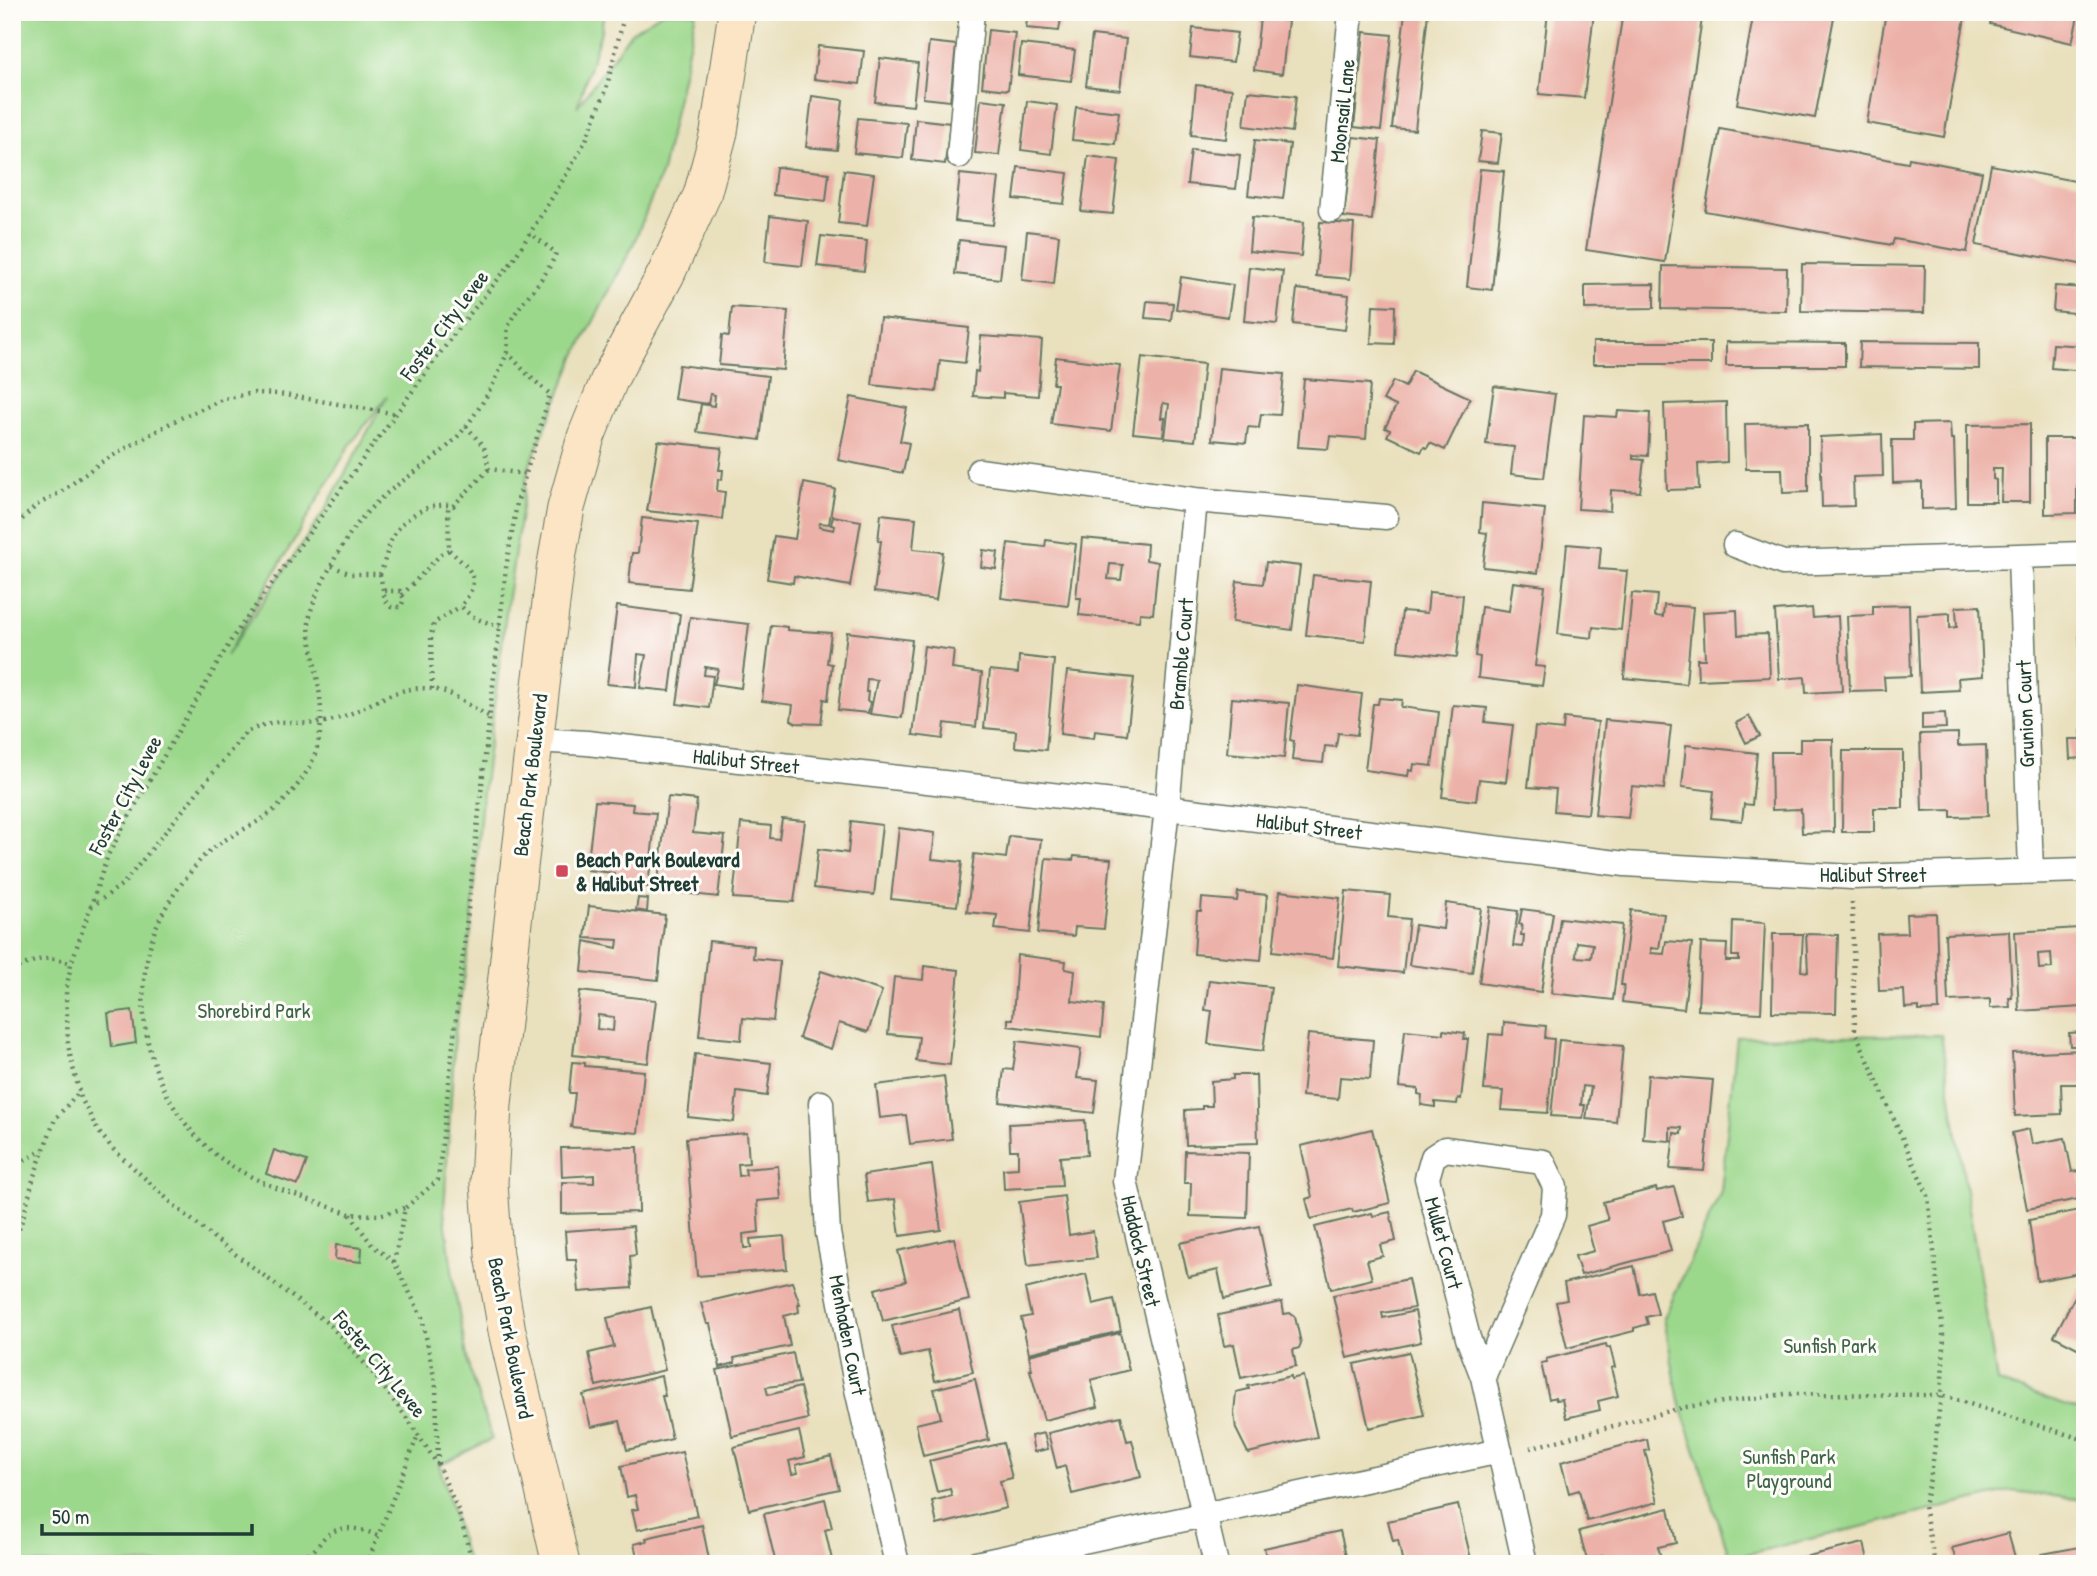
<svg xmlns="http://www.w3.org/2000/svg" width="2097" height="1576" viewBox="0 0 2097 1576" font-family="'Patrick Hand',sans-serif">
<style>
.green{fill:#9cd88c;stroke:#5e8a60;stroke-width:2;fill-rule:evenodd}
.building{fill:#ecb1a8;fill-rule:evenodd}
.lines{fill:none;stroke-linecap:round;stroke-linejoin:round}
.minor-casing{stroke:#667664;stroke-width:27}
.secondary-casing{stroke:#667664;stroke-width:39}
.path{stroke:#667664;stroke-width:4.5;stroke-dasharray:2 5;stroke-linecap:butt}
.minor{stroke:#fff;stroke-width:24}
.secondary{stroke:#fce5c4;stroke-width:37}
.poi-dot{fill:#d1495b;stroke:#fdfcf7;stroke-width:2.5}
.labels{text-anchor:middle;dominant-baseline:central;stroke-width:6;stroke-linejoin:round;paint-order:stroke}
.street-label{font-size:21px;fill:#1f3d34;stroke:#fdfcf7}
.poi-label{font-size:21px;font-weight:bold;fill:#1f3d34;stroke:#fdfcf7;text-anchor:start}
.park-label{font-size:21px;fill:#3e644a;stroke:#fdfcf7}
</style>
<rect width="100%" height="100%" fill="#fdfcf7"/>
<filter id="ink" filterUnits="userSpaceOnUse"><feTurbulence type="fractalNoise" baseFrequency=".0143" numOctaves="2"/><feDisplacementMap in="SourceGraphic" scale="14" xChannelSelector="R" yChannelSelector="G"/><feConvolveMatrix kernelMatrix="1 2 1 2 8 2 1 2 1" color-interpolation-filters="sRGB"/></filter>
<filter id="wash" filterUnits="userSpaceOnUse"><feTurbulence type="fractalNoise" baseFrequency=".00686" numOctaves="4" result="noise"/><feDisplacementMap in="SourceGraphic" scale="28" xChannelSelector="R" yChannelSelector="G"/><feGaussianBlur stdDeviation="1.57" result="paint"/><feColorMatrix in="noise" values="0 0 0 0 0 0 0 0 0 0 0 0 0 0 0 0 0 1.4 0 .05"/><feComposite in="paint" operator="in"/></filter>
<g filter="url(#wash)">
<rect width="100%" height="100%" fill="#e9e0bd"/>
<path class="green" d="M12 12H604L601 31 577 107 631 32 663 12H696L662 172 633 245 576 355 528 469 508 597 481 808 471 933 455 1033 444 1211 455 1292 470 1372 492 1439 439 1465 468 1564H12ZM387 396 325 510 226 656 348 448Z
M1941 1035 1997 1382 2085 1412V1500L2012 1491 1730 1558 1678 1396 1664 1318 1721 1192 1737 1037Z"/>
<g id="blocks">
<path class="building" d="M1028 12H1062L1059 31 1026 28Z
M1075 12H1128L1127 20 1074 15Z
M1405 12 1428 13 1415 130 1392 128Z
M1548 12H1594L1584 98 1539 94Z
M1623 12H1703L1665 262 1586 250Z
M1754 12H1835L1815 118 1737 104Z
M1886 12H1966L1944 137 1867 123Z
M1993 12H2079L2072 43 1990 24Z
M1260 18 1288 21 1282 74 1254 70Z
M1193 28 1237 33 1233 62 1190 57Z
M988 30 1015 33 1008 90 982 87Z
M1364 32 1392 35 1381 130 1354 127Z
M1092 35 1126 39 1120 90 1086 86Z
M929 42 956 45 950 101 923 98Z
M1021 44 1075 50 1071 81 1018 75Z
M818 46 864 51 860 84 814 79Z
M880 58 918 63 913 106 875 102Z
M1196 85 1232 89 1226 139 1191 135Z
M1248 91 1296 96 1292 132 1244 126Z
M812 96 843 100 837 150 806 147Z
M981 99 1006 102 999 155 975 153Z
M1027 101 1057 105 1051 154 1021 150Z
M1076 107 1119 112 1115 144 1072 140Z
M858 118 907 123 903 158 854 153Z
M916 119 950 123 945 164 912 160Z
M1720 129 1908 163 1909 158 1982 172 1967 252 1894 239 1892 245 1705 211Z
M1482 131 1502 133 1498 163 1478 161Z
M1353 137 1380 140 1372 220 1344 217Z
M1255 140 1290 144 1283 199 1248 195Z
M1191 150 1240 155 1236 189 1187 184Z
M1088 156 1119 160 1113 214 1081 211Z
M1991 165 2085 183V265L1976 245Z
M776 167 829 173 826 201 773 195Z
M1018 167 1068 173 1064 204 1014 199Z
M1480 169 1504 171 1492 290 1467 287Z
M844 170 874 174 867 226 838 223Z
M960 174 999 178 993 225 955 221Z
M770 216 808 221 802 266 765 262Z
M1252 217 1304 222 1301 256 1249 251Z
M1320 222 1354 224 1350 279 1316 276Z
M1027 231 1059 235 1054 284 1022 280Z
M821 236 867 241 864 271 817 266Z
M959 240 1004 245 1000 279 955 274Z
M1802 264 1925 266 1924 313 1801 311Z
M1663 266 1787 268 1786 311 1662 309Z
M1249 267 1283 271 1277 324 1244 321Z
M1181 277 1233 285 1228 317 1176 309Z
M1654 284V308L1585 309V285Z
M2055 286 2085 288V314L2053 311Z
M1297 289 1349 295 1345 330 1293 324Z
M1147 301 1173 303 1171 320 1145 318Z
M1373 305 1395 306 1394 344 1371 343Z
M732 307 788 311 783 370 719 365 722 335 729 336Z
M880 318 969 328 965 363 940 360 936 392 872 385Z
M981 336 1042 340 1038 396 1003 393V398L973 396 975 371 978 372Z
M1593 342H1711V364H1593Z
M1726 342 1845 343V366H1726Z
M1860 342 1979 343V369L1859 367Z
M2053 344 2085 346V371L2051 368Z
M1056 357 1120 365 1111 431 1051 424 1057 384H1053Z
M1142 357 1204 364 1195 441 1165 438 1169 404 1163 403 1161 418H1165L1163 436 1133 433Z
M679 365 768 376 760 440 697 432 701 404 714 406 715 395 710 394 708 404 674 399Z
M1219 368 1284 374 1280 415 1261 414 1259 428 1248 427 1246 443 1212 440Z
M1413 371 1470 398 1445 450 1430 443 1427 448 1424 447 1421 452 1387 436 1390 430 1385 428 1396 406 1383 400 1393 381 1405 387Z
M1304 379 1370 384 1366 439 1330 436 1328 449 1298 447Z
M1494 386 1555 394 1544 478 1511 474 1514 447 1486 444Z
M851 397 907 408 900 441 909 443 903 473 838 460Z
M1726 402 1727 462 1698 464 1699 489 1667 490 1664 404Z
M1618 411 1650 413 1648 456 1633 455V459L1644 460 1640 492 1611 490 1610 511 1578 509 1584 415 1617 417Z
M1808 423V492L1783 493 1782 469H1746L1745 424Z
M1950 423 1951 439H1954L1956 508 1922 509V482L1893 483 1892 440H1913V424Z
M2030 424V502H2001L2002 468H1993V479L1996 480V502H1967V425Z
M1882 434 1883 476 1853 477 1854 506 1822 507 1820 437Z
M2045 438H2085V485H2077V513L2045 514Z
M658 441 722 448 719 470H723L722 480 718 479 717 491 725 492 722 519 647 511Z
M804 483 835 489 829 524 820 523 819 527 834 530 835 526 831 525 833 516 861 521 850 586 794 576 793 583 767 579 774 536 795 539Z
M1482 503 1545 509 1538 573 1483 567 1487 533 1480 532Z
M881 514 916 518 913 549 943 552 936 600 874 592 881 541H878Z
M642 518 698 524 689 589 629 583 632 553H638Z
M1082 538 1147 544 1146 560 1158 562 1153 614 1140 613 1139 621 1079 615 1081 598H1076ZM1110 564 1123 565 1121 580 1108 579Z
M1046 540 1076 544 1068 606 1001 598 1008 543 1045 547Z
M1567 544 1601 547 1599 569 1627 571 1621 630 1593 627 1592 638 1558 634Z
M983 550 998 552 996 569 981 567Z
M1266 562 1300 566 1292 630 1232 622 1237 581 1263 584Z
M1313 575 1371 581 1365 641 1306 635Z
M1513 582 1545 586 1535 666 1545 667 1542 686 1478 678 1480 657 1475 656 1481 607 1509 611Z
M1429 592 1463 595 1457 657 1398 651 1402 611 1427 613Z
M1632 593 1657 595 1655 616 1663 617 1664 605 1693 607 1686 684 1624 678Z
M1909 605 1911 676 1884 677 1885 690 1850 691 1847 616 1873 615V606Z
M617 606 680 614 670 691 640 688 646 655 638 654 636 687 607 684Z
M1980 606 1983 676 1958 678 1959 690 1920 692 1917 615 1950 613V628L1957 627 1956 607Z
M1812 608 1813 618 1838 616 1842 691 1806 693 1805 677 1779 679 1775 611Z
M1737 610 1738 635 1768 634 1770 677 1698 680 1697 659H1705L1703 612Z
M2078 610H2085V707H2083Z
M690 617 749 624 741 688 714 684 718 669 705 667 704 675 713 676 709 708 677 704Z
M771 625 787 627V630L831 633 827 663 832 664 828 700 824 699 821 724 796 723 791 720 793 705 762 701Z
M847 632 912 640 902 718 870 714 877 680 867 679 866 692H868L867 701 870 702 868 713 838 710Z
M924 646 954 650 952 669 982 673 976 727 945 723 943 739 913 735Z
M1019 656 1054 660 1046 750 1015 747 1016 731 984 728 990 670 1018 673Z
M1067 671 1134 678 1127 735 1095 731 1094 738 1060 734Z
M1297 685 1362 694 1357 735 1338 733 1336 747 1325 746 1323 763 1292 760 1294 741 1290 740Z
M1232 698 1289 703 1284 758 1227 753Z
M1379 698 1402 700 1401 707 1439 712 1432 766 1414 764 1413 771 1409 770 1408 776 1365 770 1373 704H1378Z
M1453 705 1487 708 1485 722 1513 725 1506 782 1479 779 1476 801 1442 797Z
M1945 713 1946 728 1922 729V714Z
M1749 716 1760 736 1746 743 1736 723Z
M1564 718 1598 722 1588 814 1554 811 1556 789 1528 787 1535 727 1563 730Z
M1605 720 1671 726 1664 789 1632 786 1628 818 1595 815Z
M2081 731H2085V758L2070 759 2069 739H2082Z
M1958 733V746L1986 745 1988 816 1951 817V810L1922 811 1920 734Z
M1800 739H1833L1834 832 1802 833 1801 809 1772 810 1771 752H1800Z
M1686 745 1757 753 1752 805 1744 804 1742 821 1711 818 1714 791 1682 787Z
M1843 751H1903V808H1874V832H1842Z
M668 797 697 800 693 833 725 836 718 897 657 890Z
M595 801 633 804 632 811 656 813 648 887 613 884 614 873 587 870Z
M782 819 805 821 794 902 733 898 741 823 771 826 770 838 779 839Z
M851 821 882 825 874 895 814 888 818 849 848 853Z
M899 828 935 833 932 859 962 862 957 906 891 899Z
M1009 836 1041 839 1030 933 995 929 997 915 967 912 974 854 1006 858Z
M1074 856 1111 859 1104 929 1075 927 1074 936 1038 933 1046 858 1073 860Z
M1280 891 1340 898 1333 958 1273 951Z
M1346 891 1390 895 1388 917 1409 919 1403 973 1338 966Z
M1238 892 1267 895 1261 960 1194 954 1197 911H1201L1202 898 1237 901Z
M638 898 648 899 647 912 636 910Z
M1446 903 1481 908 1472 973 1409 965 1415 925 1443 929Z
M589 906 665 915 658 980 582 972 585 941 617 948 618 940 585 938Z
M1490 907 1518 911 1513 946 1523 947 1524 935H1521L1522 925 1519 924 1522 909 1553 913 1541 992 1479 983Z
M1631 910 1664 914 1659 949 1651 948V953L1664 954 1666 941 1692 943 1684 1009 1622 1002 1624 985H1621Z
M1936 913 1939 1010 1919 1011V1007L1905 1008 1904 990 1879 991 1877 934 1907 933 1906 914Z
M1560 918 1622 925 1613 1000 1551 993ZM1577 942 1593 944 1591 958 1576 957Z
M1733 921 1765 923 1761 1013 1698 1010 1701 943 1727 944 1726 961H1739V956H1732Z
M2078 928 2082 1007 2019 1011 2015 932ZM2051 953 2052 968 2039 969 2038 954Z
M2009 931 2012 998H2009L2010 1007 1990 1008V999L1948 1001 1945 934Z
M1773 934H1803L1801 971 1808 972 1806 934 1838 935 1836 1013 1772 1012Z
M709 941 754 946 753 958 780 961 773 1021 743 1018 741 1040 699 1036Z
M1017 955 1066 961 1065 969 1075 971 1072 1001 1104 1005 1101 1037 1008 1026V1019H1013Z
M924 966 959 970 950 1065 916 1061 919 1037 888 1034 894 977 923 980Z
M821 971 882 991 868 1032 839 1023 831 1049 799 1038Z
M1209 980 1271 987 1263 1051 1208 1044 1212 1011 1205 1010Z
M580 991 656 1000 648 1063 573 1055ZM598 1015 614 1017 613 1031 597 1029Z
M132 1010 136 1043 112 1047 108 1013Z
M1504 1022 1546 1026 1545 1038 1554 1039 1548 1113 1501 1110 1503 1091 1484 1090 1489 1034 1503 1035Z
M1405 1030 1443 1034V1030L1465 1033 1464 1039H1468L1461 1099 1458 1098 1457 1104 1435 1102V1107L1421 1105 1422 1095 1418 1094V1089L1399 1087Z
M2085 1032V1046H2070L2069 1033Z
M1308 1034 1373 1040 1370 1079 1340 1077 1338 1099 1302 1096Z
M1559 1040 1623 1046 1616 1122 1586 1119 1591 1087 1583 1086 1581 1105H1585L1583 1118 1551 1116Z
M1017 1041 1081 1049 1077 1078 1098 1080 1094 1113 1000 1102 1004 1069 1013 1070Z
M2085 1050V1084H2061L2062 1114 2015 1116 2012 1053Z
M695 1054 771 1063 767 1096 737 1092 734 1122 688 1117Z
M572 1062 585 1063V1066L644 1071 638 1133 571 1127 575 1093H569Z
M1233 1075H1256L1258 1143 1186 1145 1185 1110 1202 1109V1106H1212L1211 1081 1233 1079Z
M1648 1075 1713 1080 1704 1171 1670 1169 1674 1133 1681 1134 1682 1128 1670 1127V1141L1643 1139Z
M944 1076 952 1139 910 1144 906 1115 880 1118 876 1085Z
M1085 1120 1087 1155 1060 1157 1062 1186 1004 1189 1003 1169 1018 1168V1150H1010L1009 1124Z
M1372 1129 1390 1203 1353 1212 1352 1209 1311 1219 1306 1199 1312 1197 1301 1146Z
M2029 1129 2032 1144 2065 1138 2072 1172 2079 1171 2084 1198 2027 1209 2012 1133Z
M747 1133 749 1163 738 1164 739 1176 746 1175 745 1169 778 1166 781 1199 757 1201 759 1232 743 1234 744 1248H751L750 1239 784 1236 787 1269 697 1276 686 1138Z
M638 1147 639 1212 562 1214V1182L594 1183V1175L562 1177 561 1148Z
M274 1150 307 1161 298 1185 266 1174Z
M1185 1151 1249 1153 1247 1218 1190 1216 1191 1183H1184Z
M932 1165 941 1230 900 1236 895 1199 868 1202 864 1175Z
M1674 1187 1682 1216 1663 1221 1671 1251 1581 1275 1575 1256 1594 1251 1587 1226 1608 1220 1603 1202 1656 1188 1657 1191Z
M1064 1196 1069 1235 1093 1231 1097 1258 1028 1266 1019 1202Z
M2085 1209V1272L2037 1281 2029 1220Z
M1390 1212 1396 1241 1380 1245 1383 1256 1367 1260 1372 1279 1331 1289 1315 1227 1372 1213 1373 1216Z
M633 1226 636 1255 630 1256 632 1288 579 1292 576 1260H567L565 1231Z
M1259 1226 1272 1288 1224 1299 1218 1270 1188 1277 1180 1243Z
M954 1238 969 1300 883 1321 875 1289 906 1281 898 1251Z
M336 1245 362 1248 361 1262 335 1259Z
M1634 1266 1640 1294 1652 1291 1658 1314 1646 1317 1648 1324 1634 1328V1331L1567 1348 1556 1302 1567 1300 1564 1283Z
M1086 1274 1093 1304 1114 1299 1121 1331 1029 1353 1021 1318 1031 1316 1025 1289Z
M1408 1279 1414 1308 1382 1313 1383 1318 1415 1311 1421 1342 1347 1358 1333 1295Z
M792 1282 800 1304H798L799 1312 784 1316 790 1346 734 1358 735 1363 720 1367 710 1324H707L701 1303Z
M2080 1287 2085 1289V1352L2054 1336Z
M1282 1302 1284 1314 1290 1313 1295 1317 1301 1343 1299 1348 1293 1350 1296 1366 1241 1378 1234 1344 1224 1346 1218 1315Z
M651 1307 665 1370 596 1386 589 1353 614 1347 607 1318Z
M959 1310 973 1372 935 1381 928 1351 900 1357 892 1326Z
M1120 1333 1129 1370 1091 1380 1098 1407 1044 1420 1030 1370H1032L1029 1355Z
M1606 1344 1607 1348 1610 1347 1615 1367 1611 1368 1618 1396 1598 1401 1600 1410 1566 1418 1562 1399 1556 1400 1555 1397 1549 1399 1541 1363 1547 1362 1546 1359Z
M1409 1352 1424 1415 1369 1428 1354 1364Z
M793 1353 799 1383 766 1387 768 1395 800 1387 808 1419 732 1436 717 1370Z
M661 1376 665 1396H662L672 1439 627 1450 620 1421 591 1427 583 1395Z
M1291 1376V1379L1303 1376 1317 1437 1248 1453 1236 1429 1234 1413 1236 1392 1249 1389 1248 1386Z
M975 1379 989 1440 923 1456 916 1424 941 1418 934 1389Z
M1121 1416 1127 1441 1132 1440 1141 1477 1072 1494 1065 1466 1057 1469 1048 1433Z
M799 1431 805 1457 789 1461 792 1474 798 1473 796 1465 831 1456 839 1489 749 1510 734 1447Z
M1044 1433 1048 1449 1034 1452 1031 1436Z
M1647 1439 1649 1450 1645 1451 1658 1502 1587 1521 1579 1490 1569 1493 1561 1462Z
M1003 1443 1012 1478 1000 1481 1006 1508 937 1525 932 1501 952 1496 950 1489 937 1492 929 1461Z
M682 1452 697 1516 637 1530 632 1510 638 1509 635 1495 627 1497 621 1466Z
M825 1499 832 1528 825 1530 833 1564H776L764 1514Z
M1458 1505 1472 1563 1403 1564 1398 1540 1393 1541 1388 1521Z
M1669 1508 1676 1543 1658 1547 1663 1564H1604L1602 1556 1587 1560 1579 1531Z
M702 1525 709 1559 707 1560 708 1564H639L634 1544 647 1541 646 1538Z
M1340 1531 1348 1564H1307V1561L1296 1564H1268L1264 1548Z
M2008 1533 2017 1564H1957L1952 1548Z
M1864 1543 1869 1564H1792L1791 1560Z
M2085 1546V1564H2044L2042 1554Z"/>
</g>
</g>
<g filter="url(#ink)">
<use href="#blocks" fill-opacity="0" stroke="#667664" stroke-width="2"/>
<g class="lines">
<g class="minor-casing">
<path id="minor" d="M959 156 972 12
M1332 210 1351 12
M979 471 1195 500 1386 517
M1195 500 1167 808 1125 1181 1216 1564
M1735 545 1783 563 2085 554
M2020 557 2031 871
M535 740 587 743 1167 808 1625 864 1852 877 2085 870
M821 1103 828 1233 857 1389 897 1564
M1483 1377 1553 1215 1555 1187 1543 1162 1445 1149 1433 1157 1427 1178 1468 1338 1483 1377 1525 1564
M976 1564 1500 1451"/>
</g>
<g class="secondary-casing">
<path id="secondary" d="M561 1564 507 1331 494 1255 489 1183 493 1104 519 867 555 570 566 508 586 437 610 378 666 274 702 195 719 132 737 12"/>
</g>
<path class="path" d="M466 426 484 447 489 469 525 474
M12 529 37 505 61 492 100 463 174 421 224 399 254 393 279 394 397 414
M449 550C472 571 483 578 461 606 472 619 484 622 500 626
M332 566 351 574H380C385 562 387 549 393 537 403 517 431 500 453 506L489 469
M380 574 385 600 391 607H401L404 599 400 591H384
M402 595 441 554 449 550 448 505
M432 689 431 635 434 623 461 606
M1852 902 1855 1031 1928 1196 1944 1344 1941 1395 1932 1469 1924 1506 1935 1564
M91 907 124 883 246 732C256 728 266 723 277 722 293 721 310 726 325 722 366 714 393 680 438 690 457 694 472 709 491 717
M12 969C37 961 45 953 71 964
M12 1167 43 1150
M350 1214C304 1197 254 1185 215 1154 152 1102 128 1013 153 936 162 907 183 881 202 858 221 838 247 830 269 814 286 801 298 786 309 768 326 736 322 701 315 666 313 652 309 637 309 623 310 603 325 578 334 560 344 542 355 525 369 510 396 481 433 464 459 435 476 416 498 379 506 355 510 346 505 334 509 325 520 300 545 282 556 253L530 233
M12 1249 23 1218 34 1176 55 1119 79 1092
M394 1262 372 1245 350 1214 379 1215 405 1208
M1530 1448 1685 1407 1785 1394 1941 1395 2085 1440
M438 1464 436 1387 422 1317 394 1262 405 1208 438 1180 506 568 517 503 550 394 528 375 508 353
M275 1564C286 1555 300 1558 311 1552 317 1549 321 1540 326 1536 342 1523 362 1529 379 1536
M367 1564 418 1435
M473 1564 458 1510 438 1465 409 1421 372 1372 330 1325 215 1239 175 1206 114 1150 98 1131 81 1098 72 1064 68 1045 66 991 71 964 108 855 135 806 233 637 460 326 512 262 568 172 586 140 606 90 625 12"/>
<use href="#minor" class="minor"/>
<use href="#secondary" class="secondary"/>
</g>
</g>
<rect class="poi-dot" x="555" y="864" width="14" height="14" rx="3.5"/>
<g class="labels">
<g class="street-label">
<text transform="translate(1342 111) rotate(-84)">Moonsail Lane</text>
<text transform="translate(444 325) rotate(-53)">Foster City Levee</text>
<text transform="translate(1181 654) rotate(-85)">Bramble Court</text>
<text transform="translate(2025 714) rotate(-92)">Grunion Court</text>
<text transform="translate(746 761) rotate(6)">Halibut Street</text>
<text transform="translate(530 775) rotate(-83)">Beach Park Boulevard</text>
<text transform="translate(125 795) rotate(-62)">Foster City Levee</text>
<text transform="translate(1309 826) rotate(7)">Halibut Street</text>
<text x="1873" y="874">Halibut Street</text>
<text transform="translate(1444 1243) rotate(75)">Mullet Court</text>
<text transform="translate(1141 1251) rotate(77)">Haddock Street</text>
<text transform="translate(848 1335) rotate(79)">Menhaden Court</text>
<text transform="translate(511 1338) rotate(79)">Beach Park Boulevard</text>
<text transform="translate(380 1364) rotate(50)">Foster City Levee</text>
</g>
<g class="poi-label">
<text x="576" y="859">Beach Park Boulevard<tspan x="576" dy="24">&amp; Halibut Street</tspan></text>
</g>
<g class="park-label">
<text x="254" y="1010">Shorebird Park</text>
<text x="1830" y="1345">Sunfish Park</text>
<text x="1789" y="1456">Sunfish Park<tspan x="1789" dy="24">Playground</tspan></text>
</g>
</g>
<rect width="2097" height="1576" fill="none" stroke="#fdfcf7" stroke-width="42"/>
<path d="M42 1524v10h210v-10" fill="none" stroke="#1f3d34" stroke-width="3.5"/>
<text x="52" y="1524" font-size="21" fill="#1f3d34" stroke="#fdfcf7" stroke-width="5" paint-order="stroke">50 m</text>
</svg>
